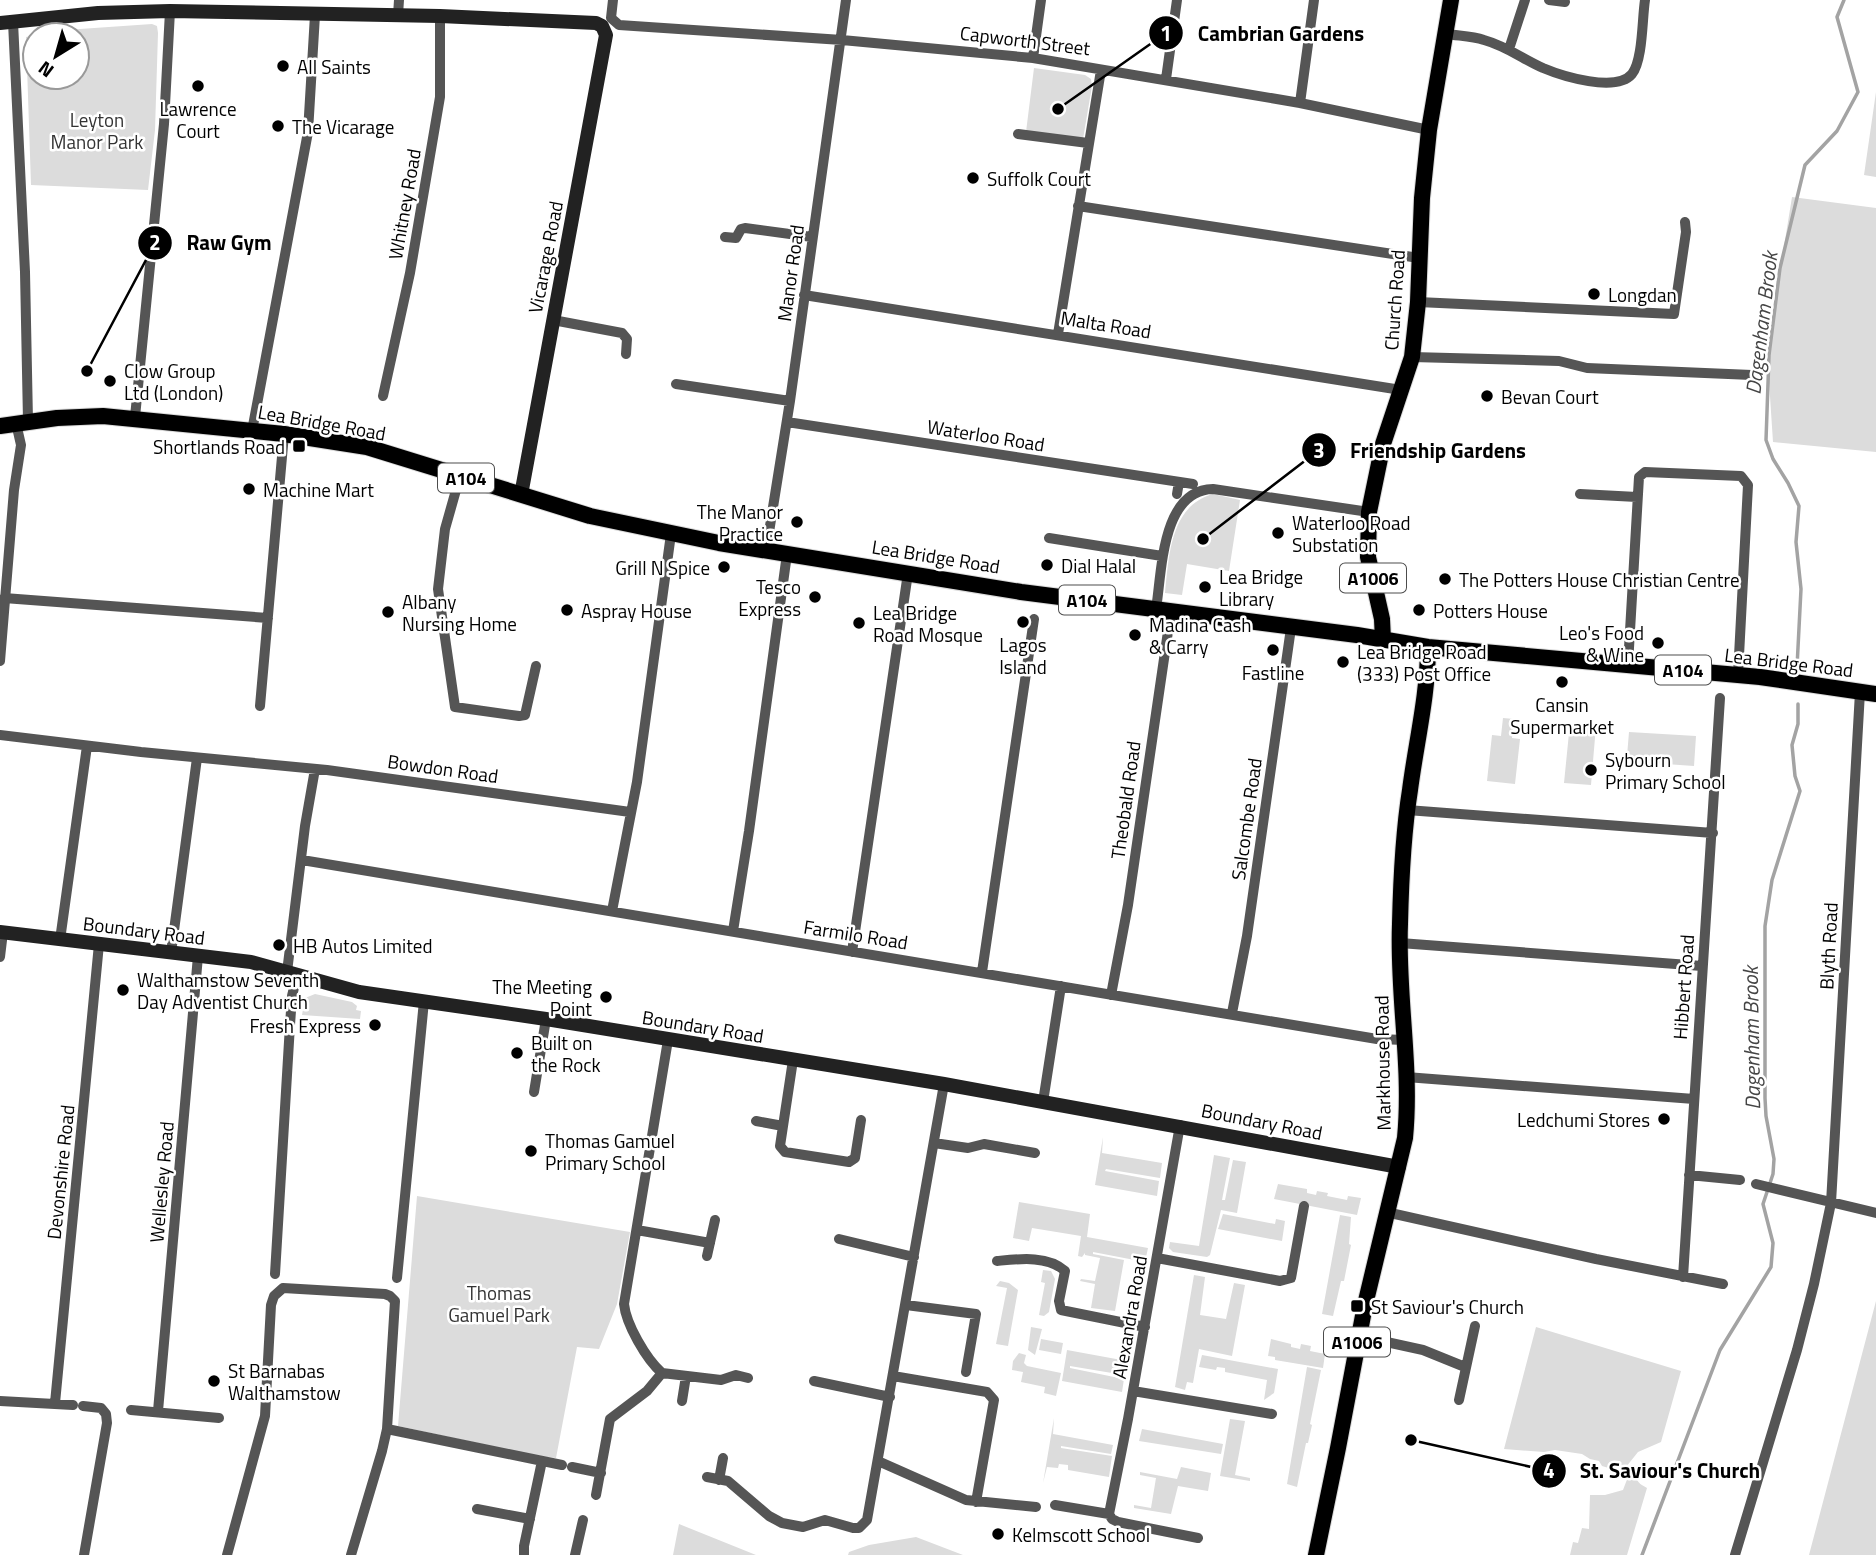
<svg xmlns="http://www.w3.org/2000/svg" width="1876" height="1555" viewBox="0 0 1876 1555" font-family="'Titillium Web',sans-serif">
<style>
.green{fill:#dcdcdc;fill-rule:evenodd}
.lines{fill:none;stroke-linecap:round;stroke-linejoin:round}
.stream{stroke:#a3a3a3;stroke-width:3.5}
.primary-casing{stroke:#dbdbdb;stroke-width:18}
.street{stroke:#555;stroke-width:10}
.secondary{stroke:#222;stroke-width:14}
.primary{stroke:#000;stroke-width:16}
.poi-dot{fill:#000;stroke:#fff;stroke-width:2.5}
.labels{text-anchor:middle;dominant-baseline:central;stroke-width:5;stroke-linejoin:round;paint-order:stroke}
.shield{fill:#fff;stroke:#4c4c4c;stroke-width:2}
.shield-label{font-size:18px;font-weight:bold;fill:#000}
.street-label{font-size:19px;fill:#000;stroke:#fff}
.poi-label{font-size:19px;fill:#000;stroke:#fff;text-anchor:start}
.park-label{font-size:19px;fill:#333;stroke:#fff}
.water-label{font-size:21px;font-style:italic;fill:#444;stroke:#fff}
.leader{fill:none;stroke:#000;stroke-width:2.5}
.callout-dot{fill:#000;stroke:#fff;stroke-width:2.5}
.mark-label{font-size:21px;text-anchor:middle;font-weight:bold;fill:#fff}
.callout-label{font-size:21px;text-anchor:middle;font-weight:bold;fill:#000;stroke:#fff;stroke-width:5;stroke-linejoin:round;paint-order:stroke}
</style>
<rect width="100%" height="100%" fill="#fff"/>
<path class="green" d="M152 24 157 26 158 33 155 130 148 190 31 185 26 37 51 31ZM35 35H77V77H35Z
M1034 68 1085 75 1091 79 1092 86 1083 139 1026 132Z
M1876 92V177L1864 175Z
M1792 197 1876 208V452L1773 442 1767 351Z
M1213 494 1240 500 1229 571 1187 564 1182 595 1165 593C1169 556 1170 506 1213 494Z
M1503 718 1514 719 1512 738 1520 739 1515 784 1487 781 1492 735 1501 736Z
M1570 723 1596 726 1591 785 1564 783Z
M1629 732 1696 736 1694 766 1637 762V757L1627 756Z
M315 994 352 1002 357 1006 356 1010 361 1011 360 1019 302 1015 305 998Z
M1103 1137 1102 1153 1162 1163 1160 1178 1106 1169 1105 1171 1159 1181 1157 1196 1095 1185Z
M1214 1155 1230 1158 1222 1200H1225L1233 1160 1246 1162 1237 1213 1221 1210 1210 1255 1207 1257 1173 1252 1169 1248 1170 1242 1199 1246Z
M1278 1184 1307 1189V1193L1316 1195 1317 1191 1328 1193 1327 1196 1347 1200 1348 1196 1361 1198 1357 1215 1274 1199Z
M417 1196 630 1232 617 1304 599 1349 577 1347 556 1458 543 1457 398 1426Z
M1019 1202 1090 1214 1087 1237 1148 1248 1145 1262 1093 1252V1254L1124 1260 1115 1311 1091 1308 1095 1284 1080 1281 1081 1279 1095 1281 1100 1258 1085 1255V1253L1082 1257 1078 1256 1081 1236 1032 1228 1029 1241 1013 1238Z
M1223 1214 1275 1224 1276 1219 1285 1221 1282 1241 1218 1229Z
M1340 1215 1351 1217 1349 1244 1351 1245 1344 1281H1341L1333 1316 1322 1314Z
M1043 1270 1051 1271 1055 1279 1049 1312 1044 1316 1039 1315 1045 1283 1041 1282Z
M1194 1275 1205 1277 1200 1315 1226 1319 1234 1283 1245 1285 1232 1356 1199 1349 1193 1383 1187 1382 1185 1390 1175 1387Z
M1000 1281 1009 1283 1018 1290 1008 1346 996 1344 1007 1288 996 1286Z
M1876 1301V1555H1809Z
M1031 1327 1042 1329 1035 1355 1028 1350Z
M1536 1327 1681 1371 1661 1442 1638 1452 1622 1472 1602 1466 1599 1461 1590 1459 1582 1454 1555 1450 1544 1452 1504 1449Z
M1041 1339 1063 1343 1061 1354 1039 1350Z
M1271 1339 1291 1344V1347L1300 1349 1301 1344 1311 1346 1310 1351 1325 1354 1323 1368 1275 1360V1357L1268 1356Z
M1067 1350 1127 1361 1124 1375 1070 1366V1368L1124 1379 1122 1392 1062 1381Z
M1019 1353 1026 1355 1024 1363 1027 1366 1061 1373 1056 1396 1044 1393 1045 1387 1021 1382 1023 1372 1012 1370 1013 1361Z
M1202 1355 1278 1369 1274 1393 1264 1400 1267 1380 1225 1372V1368L1217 1367 1216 1370 1199 1367Z
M1307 1367 1321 1370 1310 1424 1312 1425 1308 1443H1306L1297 1487 1287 1484Z
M1054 1418 1053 1434 1113 1445 1111 1454 1061 1446V1448L1112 1456 1109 1477 1068 1470V1465L1059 1464 1058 1468 1047 1467 1043 1483Z
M1230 1419 1245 1421 1235 1475 1250 1478V1481L1220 1476Z
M1142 1429 1223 1444 1221 1454 1139 1441Z
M1181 1467 1211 1473 1208 1491 1178 1486 1171 1514 1134 1508V1505L1151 1508 1156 1478 1140 1475V1472L1177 1479Z
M1631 1469 1636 1470C1634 1480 1639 1484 1647 1488L1627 1555H1570L1573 1542 1578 1543 1582 1528 1589 1529 1590 1495H1605L1623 1490Z
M679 1524 756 1555H673Z
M916 1537 963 1555H848L849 1552 869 1545Z"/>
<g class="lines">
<path class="stream" d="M1797 667 1801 589 1796 542 1799 506 1788 483 1773 459 1766 440 1769 355 1780 268 1805 165 1837 131 1858 92 1837 17 1844 0
M1642 1555 1720 1350 1771 1267 1773 1243 1763 1204 1773 1174 1774 1159 1766 1116 1765 1098V926L1772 880 1800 791 1795 776 1792 745 1798 724V704"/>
<g class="primary-casing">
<path id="primary" d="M0 426 57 418 103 416 284 434 367 447 590 516 719 543 1021 592 1357 635 1428 647 1760 677 1876 694
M1383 640 1382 619 1368 557 1369 512 1383 444 1412 357 1418 302 1422 198 1429 130 1451 0
M1316 1555 1338 1448 1365 1305 1405 1138C1412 1066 1397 995 1400 924 1401 879 1403 834 1410 790 1416 743 1428 695 1428 647"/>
</g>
<path class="street" d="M613 0 611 18 619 25 842 40 1033 58 1300 103 1429 130
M1549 0 1565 2
M398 15 399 0
M13 22 25 272 28 421
M1447 34C1459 36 1472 36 1484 40 1506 46 1523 59 1543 68 1562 76 1616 93 1632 74 1643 60 1642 19 1645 0
M1509 49 1525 0
M1033 58 1041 0
M1166 79 1177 0
M1300 103 1314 0
M1018 134 1088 143
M1078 206 1419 258
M725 237 736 238 741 229 745 228 812 237
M804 295 1401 390
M1418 302 1674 314 1686 232 1685 222
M553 320 622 333 627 339 626 354
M1058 334 1101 70
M1412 357 1559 361 1587 368 1752 375
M676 384 790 401
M383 396 410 273 440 97V16
M135 417 164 124 170 11
M787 422 1193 484
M252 431 308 132 315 15
M460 476 445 529 438 589 455 707 519 716 525 715 536 666
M1177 494 1179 482
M1580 494 1637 497
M1049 538 1162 556
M766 551 790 401 846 0
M4 598 268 618
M1156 609C1162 573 1161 490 1213 489L1369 512
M0 661 14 490 21 445 16 423
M1628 665 1639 477 1645 472 1741 476 1748 485 1738 675
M260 706 284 434
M0 735 141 752 327 770 630 812
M1407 810 1713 833
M302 860 1377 1039 1405 1040
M612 911 637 782 671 534
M733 931 749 831 787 554
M60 940 87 746
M1400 943 1702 966
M852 952 908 573
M171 953 197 758
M0 957 3 932
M287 972 305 826 315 769
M982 972 1034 619
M1111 995 1128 905 1171 611
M1232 1013 1247 936 1291 628
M793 1060 780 1146 785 1152 849 1162 855 1158 861 1120
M1406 1077 1694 1099
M534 1092 546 1019
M1043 1102 1061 986
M756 1121 783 1126
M934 1143 968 1148 984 1144 1035 1153
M1689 1175 1740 1180
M1756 1184 1876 1213
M1386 1212 1596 1259 1723 1284
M637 1230 710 1243
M839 1239 914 1257
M707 1256 715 1220
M1157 1258 1280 1281 1291 1278 1304 1206
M997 1261C1018 1259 1048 1255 1065 1271L1059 1301 1061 1310 1145 1327
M275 1274 290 1025 292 996 297 975
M1683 1277 1720 698
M397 1278 424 1001
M906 1305 976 1314 966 1372
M1359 1336 1423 1350 1465 1367
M662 1373 721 1380 736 1375 748 1378
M893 1376 987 1392 994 1400 976 1502
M814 1381 890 1397
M1133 1391 1272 1414
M1459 1400 1475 1326
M0 1401 73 1405
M682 1401 686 1376
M55 1403 99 944
M83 1406 101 1408 106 1414 107 1423 84 1555
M131 1410 219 1418
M158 1411 198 956
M387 1429 562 1465
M878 1461 966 1500 1036 1507
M572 1467 601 1473
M707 1477 728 1481 769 1516 782 1523 803 1527 825 1520 853 1528H859L867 1520 944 1084
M719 1480 723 1458
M596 1495 610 1419 647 1391 662 1373C646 1359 626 1324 624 1304L668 1040
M1055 1505 1109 1514 1112 1519 1118 1522 1198 1538
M477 1509 530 1519
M1109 1514 1128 1419 1180 1125
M227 1555 265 1416 271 1305 274 1296 283 1288 385 1294 390 1296 395 1301 387 1429 382 1451 351 1555
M524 1555V1546L542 1461
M575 1555 583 1520
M1735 1555 1797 1350 1814 1284 1831 1203 1860 692"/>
<path class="secondary" d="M0 23 98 13 170 11 440 16 596 23 602 26 606 35 521 495
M0 932 251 962 359 992 546 1019 944 1084 1399 1167"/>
<use href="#primary" class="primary"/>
</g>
<g class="poi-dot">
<circle cx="283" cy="66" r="7"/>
<circle cx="198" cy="86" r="7"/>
<circle cx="278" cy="126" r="7"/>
<circle cx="973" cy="178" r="7"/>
<circle cx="1594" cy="294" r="7"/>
<circle cx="110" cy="381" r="7"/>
<circle cx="1487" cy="396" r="7"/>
<rect x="292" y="439" width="14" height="14" rx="3.5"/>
<circle cx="249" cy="489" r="7"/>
<circle cx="797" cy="522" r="7"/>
<circle cx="1278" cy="533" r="7"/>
<circle cx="1047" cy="565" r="7"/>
<circle cx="724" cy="567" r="7"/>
<circle cx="1445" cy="579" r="7"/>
<circle cx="1205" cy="587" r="7"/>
<circle cx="815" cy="597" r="7"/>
<circle cx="567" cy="610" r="7"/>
<circle cx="1419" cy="610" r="7"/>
<circle cx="388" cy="612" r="7"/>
<circle cx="1023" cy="622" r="7"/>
<circle cx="859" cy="623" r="7"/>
<circle cx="1135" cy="635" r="7"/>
<circle cx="1658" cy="643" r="7"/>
<circle cx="1273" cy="650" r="7"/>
<circle cx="1343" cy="662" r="7"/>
<circle cx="1562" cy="682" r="7"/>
<circle cx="1591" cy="770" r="7"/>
<circle cx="279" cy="945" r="7"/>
<circle cx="123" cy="990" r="7"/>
<circle cx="606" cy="997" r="7"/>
<circle cx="375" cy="1025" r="7"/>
<circle cx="517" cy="1053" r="7"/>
<circle cx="1664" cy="1119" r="7"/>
<circle cx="531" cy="1151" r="7"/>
<rect x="1350" y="1299" width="14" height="14" rx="3.5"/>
<circle cx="214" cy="1381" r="7"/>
<circle cx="998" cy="1534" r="7"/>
</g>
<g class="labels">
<g class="shield">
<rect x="438" y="463.5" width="56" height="29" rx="5"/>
<rect x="1340" y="563.5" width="66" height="29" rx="5"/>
<rect x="1059" y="585.5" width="56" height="29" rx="5"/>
<rect x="1655" y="655.5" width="56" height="29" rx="5"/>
<rect x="1324" y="1327.5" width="66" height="29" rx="5"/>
</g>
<g class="shield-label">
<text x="466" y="478">A104</text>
<text x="1373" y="578">A1006</text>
<text x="1087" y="600">A104</text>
<text x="1683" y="670">A104</text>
<text x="1357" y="1342">A1006</text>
</g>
<g class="street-label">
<text transform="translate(1025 40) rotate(7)">Capworth Street</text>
<text transform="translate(404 204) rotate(-80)">Whitney Road</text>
<text transform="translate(545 257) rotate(-79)">Vicarage Road</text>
<text transform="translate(790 273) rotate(-82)">Manor Road</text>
<text transform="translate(1394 300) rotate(-86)">Church Road</text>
<text transform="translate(1106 324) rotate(9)">Malta Road</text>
<text transform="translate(322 422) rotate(10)">Lea Bridge Road</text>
<text transform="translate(986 435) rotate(9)">Waterloo Road</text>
<text transform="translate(936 556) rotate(9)">Lea Bridge Road</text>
<text transform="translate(1789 662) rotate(7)">Lea Bridge Road</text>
<text transform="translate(443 768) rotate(8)">Bowdon Road</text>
<text transform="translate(1125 800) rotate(-82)">Theobald Road</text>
<text transform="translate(1246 819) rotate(-82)">Salcombe Road</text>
<text transform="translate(144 930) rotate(7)">Boundary Road</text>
<text transform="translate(856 934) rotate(9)">Farmilo Road</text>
<text transform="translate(1828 946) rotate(-87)">Blyth Road</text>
<text transform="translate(1683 987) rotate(-86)">Hibbert Road</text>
<text transform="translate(703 1026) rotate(9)">Boundary Road</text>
<text transform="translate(1382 1063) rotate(-91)">Markhouse Road</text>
<text transform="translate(1262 1121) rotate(11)">Boundary Road</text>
<text transform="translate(60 1172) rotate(-84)">Devonshire Road</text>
<text transform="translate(161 1182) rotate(-85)">Wellesley Road</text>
<text transform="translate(1129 1317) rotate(-80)">Alexandra Road</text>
</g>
<g class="poi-label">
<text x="297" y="66">All Saints</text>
<text x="198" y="108" text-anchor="middle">Lawrence<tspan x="198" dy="22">Court</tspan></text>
<text x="292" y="126">The Vicarage</text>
<text x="987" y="178">Suffolk Court</text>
<text x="1608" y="294">Longdan</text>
<text x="124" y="370">Clow Group<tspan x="124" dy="22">Ltd (London)</tspan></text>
<text x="1501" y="396">Bevan Court</text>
<text x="285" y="446" text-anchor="end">Shortlands Road</text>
<text x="263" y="489">Machine Mart</text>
<text x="783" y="511" text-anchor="end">The Manor<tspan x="783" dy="22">Practice</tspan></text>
<text x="1292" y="522">Waterloo Road<tspan x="1292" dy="22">Substation</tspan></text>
<text x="1061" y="565">Dial Halal</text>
<text x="710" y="567" text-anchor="end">Grill N Spice</text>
<text x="1219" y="576">Lea Bridge<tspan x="1219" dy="22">Library</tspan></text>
<text x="1459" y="579">The Potters House Christian Centre</text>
<text x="801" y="586" text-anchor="end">Tesco<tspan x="801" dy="22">Express</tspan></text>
<text x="402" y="601">Albany<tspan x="402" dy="22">Nursing Home</tspan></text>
<text x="581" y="610">Aspray House</text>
<text x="1433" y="610">Potters House</text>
<text x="873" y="612">Lea Bridge<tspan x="873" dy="22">Road Mosque</tspan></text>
<text x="1149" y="624">Madina Cash<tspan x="1149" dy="22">&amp; Carry</tspan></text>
<text x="1644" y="632" text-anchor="end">Leo's Food<tspan x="1644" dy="22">&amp; Wine</tspan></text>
<text x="1023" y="644" text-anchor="middle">Lagos<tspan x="1023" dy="22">Island</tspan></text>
<text x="1357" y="651">Lea Bridge Road<tspan x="1357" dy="22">(333) Post Office</tspan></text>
<text x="1273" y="672" text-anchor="middle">Fastline</text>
<text x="1562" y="704" text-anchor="middle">Cansin<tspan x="1562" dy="22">Supermarket</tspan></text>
<text x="1605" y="759">Sybourn<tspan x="1605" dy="22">Primary School</tspan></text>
<text x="293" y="945">HB Autos Limited</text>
<text x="137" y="979">Walthamstow Seventh<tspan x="137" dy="22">Day Adventist Church</tspan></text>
<text x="592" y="986" text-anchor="end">The Meeting<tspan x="592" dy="22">Point</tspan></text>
<text x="361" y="1025" text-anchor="end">Fresh Express</text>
<text x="531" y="1042">Built on<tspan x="531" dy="22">the Rock</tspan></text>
<text x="1650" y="1119" text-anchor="end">Ledchumi Stores</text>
<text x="545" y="1140">Thomas Gamuel<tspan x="545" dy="22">Primary School</tspan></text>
<text x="1371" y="1306">St Saviour's Church</text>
<text x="228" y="1370">St Barnabas<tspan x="228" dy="22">Walthamstow</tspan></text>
<text x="1012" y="1534">Kelmscott School</text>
</g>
<g class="park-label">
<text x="97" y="119">Leyton<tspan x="97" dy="22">Manor Park</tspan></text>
<text x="499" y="1292">Thomas<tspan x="499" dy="22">Gamuel Park</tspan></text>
</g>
<g class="water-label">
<text transform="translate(1761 323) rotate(-83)">Dagenham Brook</text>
<text transform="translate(1751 1038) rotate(-91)">Dagenham Brook</text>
</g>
</g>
<path class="leader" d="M1058 109L1166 33M87 371L155 243M1203 539L1319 450M1411 1440L1549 1471"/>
<g class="callout-dot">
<circle cx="1058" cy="109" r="7"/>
<circle cx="87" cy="371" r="7"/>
<circle cx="1203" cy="539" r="7"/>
<circle cx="1411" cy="1440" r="7"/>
<circle cx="1166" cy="33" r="18"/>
<circle cx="155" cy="243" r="18"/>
<circle cx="1319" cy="450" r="18"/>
<circle cx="1549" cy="1471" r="18"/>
</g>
<g class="mark-label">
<text x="1166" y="41">1</text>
<text x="155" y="250">2</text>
<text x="1319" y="458">3</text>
<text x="1549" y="1478">4</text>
</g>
<g class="callout-label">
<text x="1281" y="41">Cambrian Gardens</text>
<text x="229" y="250">Raw Gym</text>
<text x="1438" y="458">Friendship Gardens</text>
<text x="1670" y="1478">St. Saviour's Church</text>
</g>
<g transform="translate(56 56) rotate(217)"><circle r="33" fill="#ffffff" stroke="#999999" stroke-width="2"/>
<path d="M0-5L12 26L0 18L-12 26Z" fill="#000000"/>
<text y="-10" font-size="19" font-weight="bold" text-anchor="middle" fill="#000000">N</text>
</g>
</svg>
